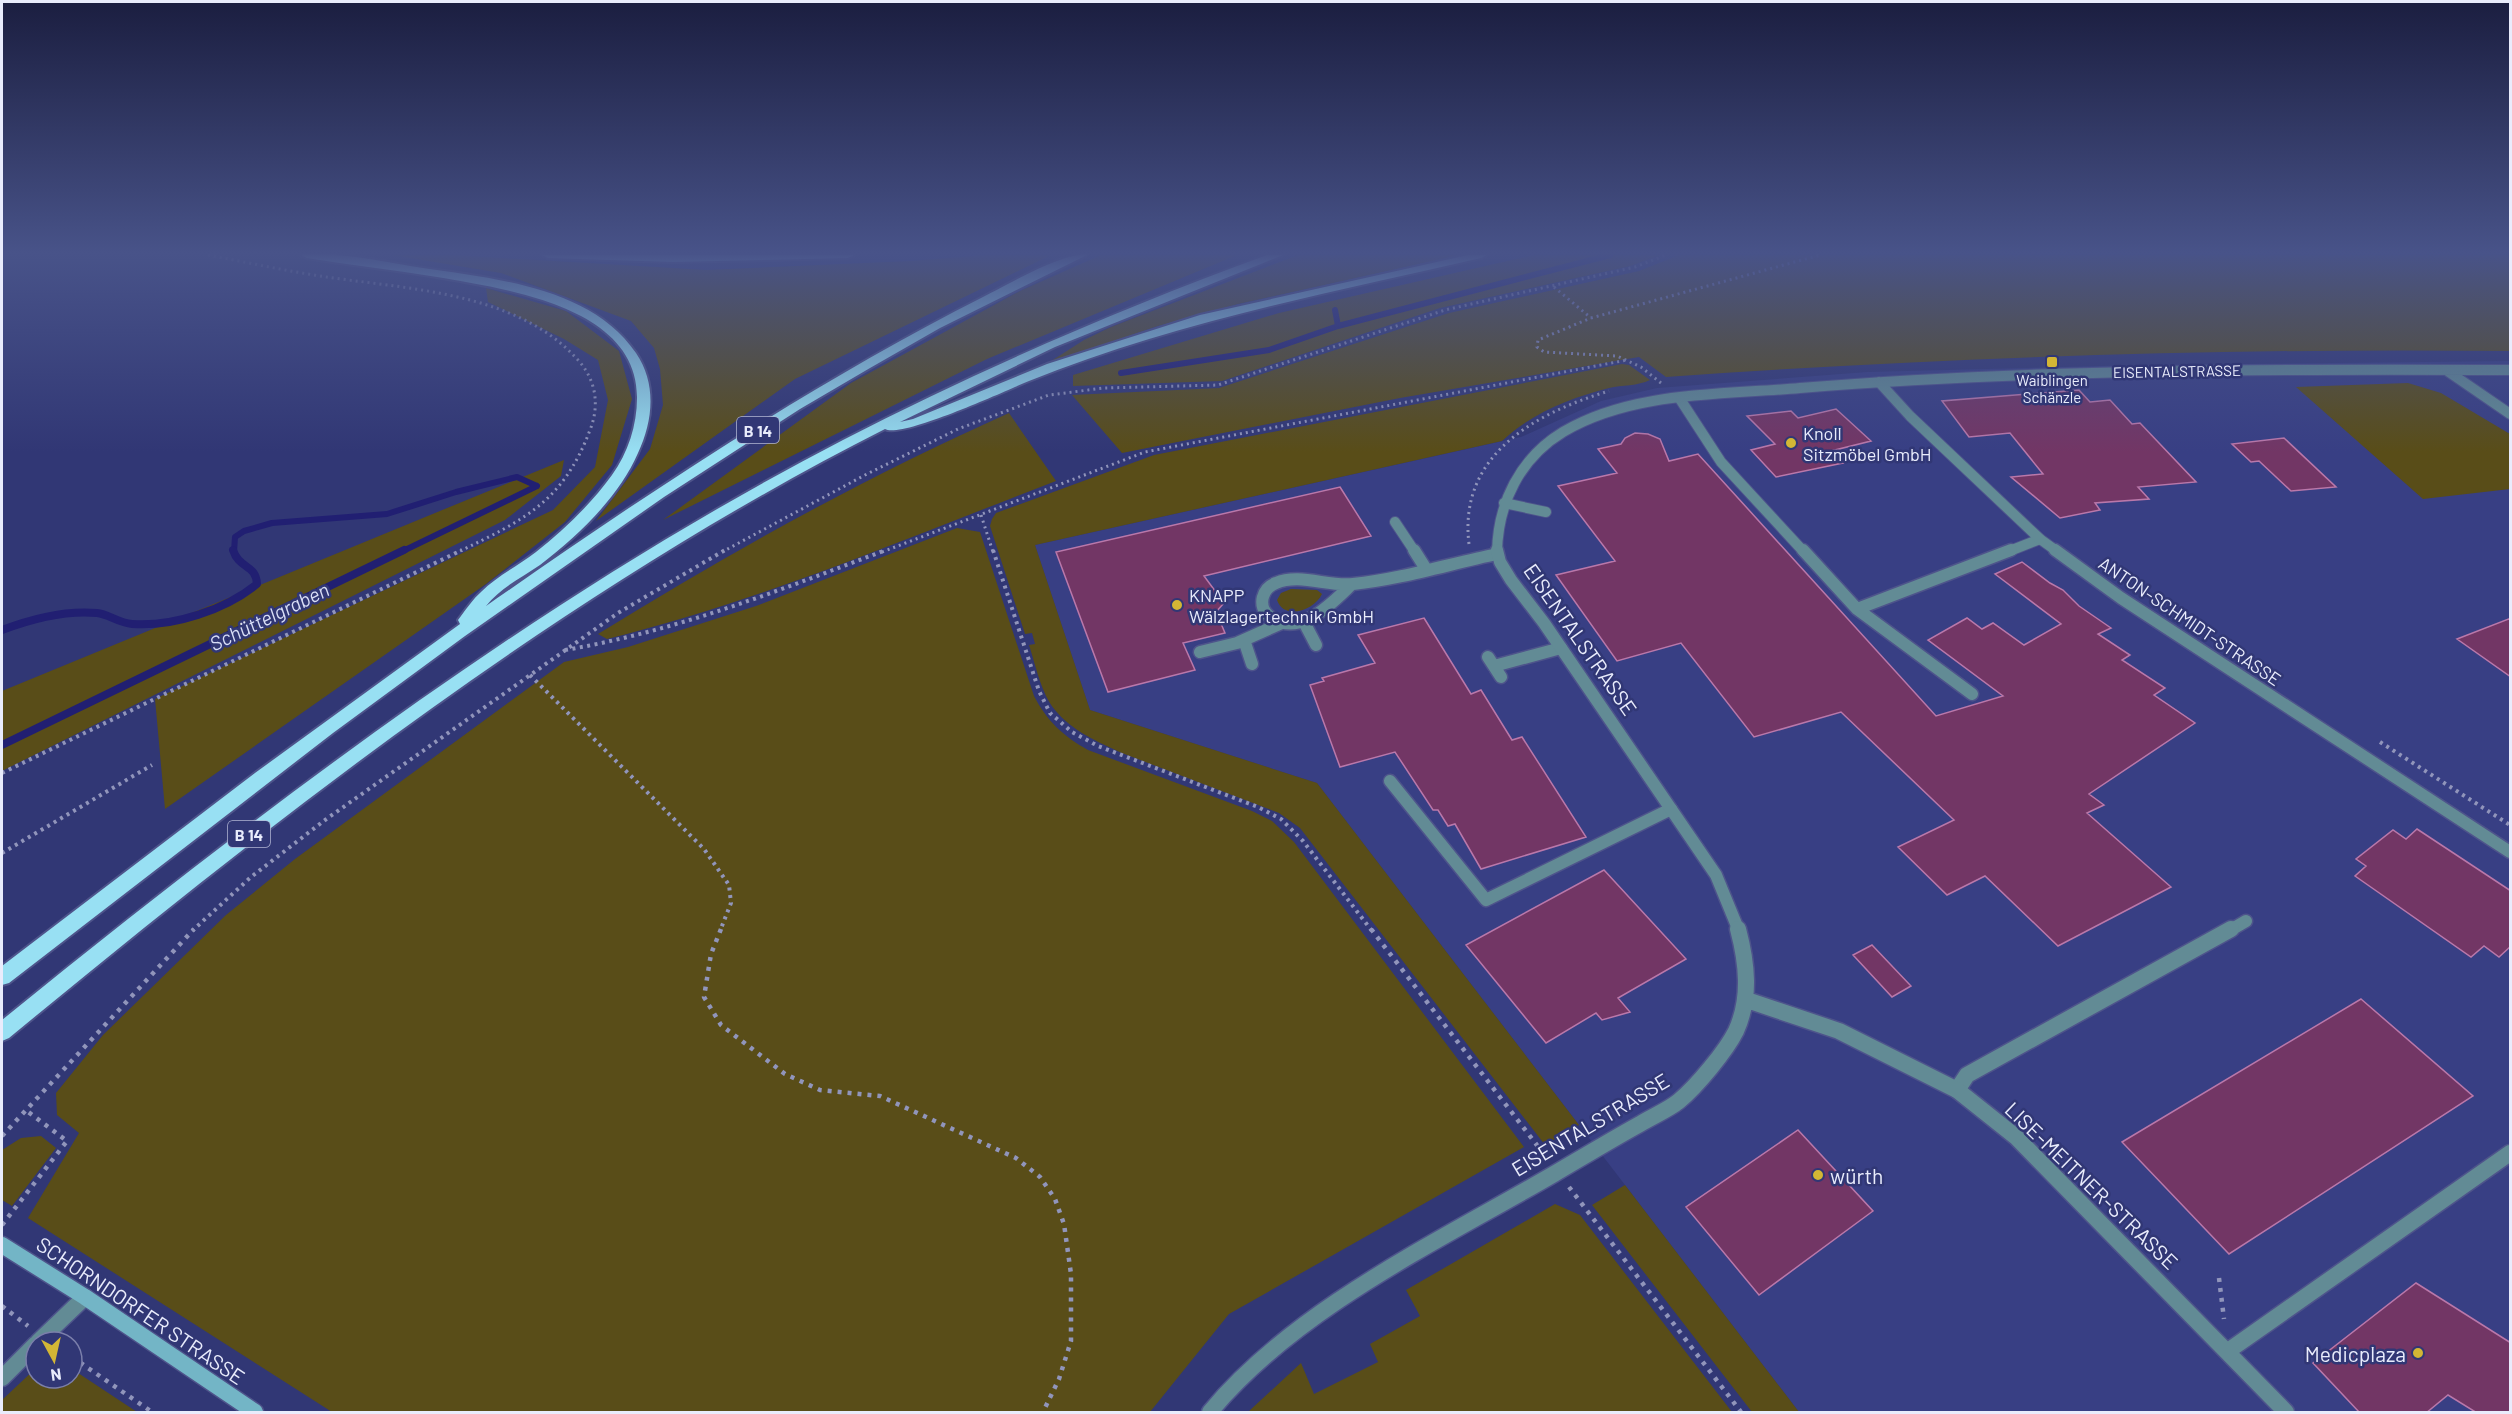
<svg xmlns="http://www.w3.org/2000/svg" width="2512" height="1414" viewBox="0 0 2512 1414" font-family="Barlow,sans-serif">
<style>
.built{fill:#383f84}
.green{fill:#594d18}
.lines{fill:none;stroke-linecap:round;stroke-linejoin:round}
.stream-far1{stroke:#211f72;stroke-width:6}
.stream{stroke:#211f72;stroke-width:8}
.building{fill:#723665;stroke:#ba78aa;stroke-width:1.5}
.service-far2-casing{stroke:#4e548b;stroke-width:12}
.service-far1-casing{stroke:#4e548b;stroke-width:15}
.service-casing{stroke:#4e548b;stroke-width:19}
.minor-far2-casing{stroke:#4e548b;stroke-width:12}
.minor-far1-casing{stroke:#4e548b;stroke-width:15}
.minor-casing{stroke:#4e548b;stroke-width:19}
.secondary-casing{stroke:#4e548b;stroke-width:19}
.trunk-casing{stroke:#4e548b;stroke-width:4}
.path-far2{stroke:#9195bb;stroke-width:3;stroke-dasharray:2 4;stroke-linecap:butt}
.path-far1{stroke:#9195bb;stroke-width:4;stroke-dasharray:3 4.5;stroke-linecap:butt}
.path{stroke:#9195bb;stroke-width:4.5;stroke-dasharray:4 6;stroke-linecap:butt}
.service-far2{stroke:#628b95;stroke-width:10}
.service-far1{stroke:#628b95;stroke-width:12}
.service{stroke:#628b95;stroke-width:16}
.minor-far2{stroke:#628b95;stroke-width:10}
.minor-far1{stroke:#628b95;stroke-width:12}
.minor{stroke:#628b95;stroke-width:16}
.secondary{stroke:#73b5c6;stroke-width:16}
.trunk{fill:#98e0f3;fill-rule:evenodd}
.poi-dot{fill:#d3b635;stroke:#313775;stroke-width:2}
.labels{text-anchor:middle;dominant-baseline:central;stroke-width:5;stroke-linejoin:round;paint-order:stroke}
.far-street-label{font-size:15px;fill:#e9ecfc;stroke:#313775}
.far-poi-label{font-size:15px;fill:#e9ecfc;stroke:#313775}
.shield{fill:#313775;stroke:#b2b6d4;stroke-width:1.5}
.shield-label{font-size:16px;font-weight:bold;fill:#e9ecfc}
.poi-label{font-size:18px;fill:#e9ecfc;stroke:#313775;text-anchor:start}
.street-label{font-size:18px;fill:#e9ecfc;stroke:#313775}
.water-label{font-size:20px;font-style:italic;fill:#d9def6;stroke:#313775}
.near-street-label{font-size:21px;fill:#e9ecfc;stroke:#313775}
.near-poi-label{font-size:21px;fill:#e9ecfc;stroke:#313775;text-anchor:start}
</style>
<rect width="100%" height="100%" fill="#313775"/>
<path class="built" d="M2510 361V1412H1799L1317 783 1090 710 1035 545 1521 437 1601 401 1657 388 1867 372 2138 365Z"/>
<path class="green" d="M392 255H453L706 270 910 261 985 255H1051L795 379 596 521 650 449 663 405 660 369 654 348 631 321 501 273Z
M1101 255H1237L987 359 663 520 851 383 1020 291Z
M1298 255H1460L1238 304 1158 326 1048 363 1084 340 1111 327Z
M1534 255H1660L1630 266 1440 308 1222 381 1073 386V375L1279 313Z
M1679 255H2510V351C2229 348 1947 357 1666 377L1639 357 1400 398 1122 453 1072 395 1219 388 1449 313 1639 271Z
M486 288 566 311 619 351 632 399 612 465 565 522 486 584 165 809 155 699 553 510 595 467 608 400 598 360 564 339 488 302Z
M1622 364 1629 365 1650 380C1638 386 1622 385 1609 388 1570 398 1532 413 1502 441L1035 545 1090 710 1317 783 1579 1125 1545 1145 1300 828 1279 813 1122 753C1098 742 1072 731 1055 710 1041 693 1036 666 1029 645L1035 644 1032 633 1025 634 990 526 992 519 996 513 1154 455Z
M2408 383 2441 393 2510 434V489L2423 499 2296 387Z
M1009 413 1056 481C907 538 761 601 607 639L598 634C730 552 866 477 1009 413Z
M564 460 561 476 505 520 2 771V691Z
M957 528 980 532 1034 696C1047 721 1063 736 1088 750L1252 811 1272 821 1294 842 1524 1147 1229 1314 1150 1412H332L28 1218 79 1133 57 1115 56 1093 103 1035 226 915 295 859 564 662 628 647 756 606Z
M1291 589 1317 590 1322 594C1315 610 1284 621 1277 600L1281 593Z
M41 1136 56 1148 12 1206 2 1200V1150L21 1138Z
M1625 1185 1799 1412H1752L1592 1205Z
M1555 1204 1580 1215 1732 1412H1248L1301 1363 1314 1394 1378 1362 1370 1344 1420 1316 1406 1290Z
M36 1368V1378H72V1369L137 1412H2V1400Z"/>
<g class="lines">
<path class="stream-far1" d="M1335 310 1338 326
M1121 373 1269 350 1338 326 1610 255
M234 552 235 537 244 531 272 523 387 514 456 492 517 477 537 486
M401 552 537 486"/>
<path class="stream" d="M2 630C31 619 65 610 97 613 108 614 119 623 132 624 173 627 225 610 257 584 256 564 239 569 233 550
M2 745 404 550"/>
</g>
<path class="building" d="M2079 390 2090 402 2110 400 2132 424 2140 423 2196 482 2138 487 2149 499 2095 503 2100 510 2060 518 2011 477 2043 474 2010 433 1969 437 1942 401Z
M1836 409 1871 441 1831 451 1843 463 1776 477 1751 450 1775 444 1747 416 1791 411 1798 418Z
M1635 433 1648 434 1660 439 1669 461 1698 454 1936 716 2003 696 1928 640 1967 618 1982 629 1993 623 2024 645 2061 624 1995 574 2022 562 2050 583 2063 590 2079 606 2111 628 2098 634 2130 655 2122 660 2165 688 2154 695 2195 723 2089 794 2104 805 2087 813 2171 887 2058 946 1985 876 1947 895 1898 847 1954 820 1841 712 1754 737 1681 643 1617 661 1556 575 1615 561 1558 486 1617 473 1598 449 1621 444 1625 438Z
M2284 438 2336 487 2291 491 2259 461 2251 462 2232 444Z
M1340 487 1371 536 1204 576 1224 603 1216 612 1225 633 1183 643 1195 670 1108 692 1056 552Z
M1424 618 1471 694 1481 690 1512 740 1522 737 1586 837 1481 869 1455 824 1448 826 1438 810H1433L1395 752 1340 767 1310 685 1324 681 1322 678 1375 663 1358 635Z
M2511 618V677L2457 639Z
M2417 829 2511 891V946L2499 957 2484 946 2471 957 2355 876 2366 866 2356 859 2393 830 2406 839Z
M1604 870 1686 959 1618 998 1630 1012 1602 1020 1596 1013 1546 1043 1466 945Z
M1872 945 1911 986 1892 997 1853 955Z
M2361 999 2473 1096 2229 1254 2122 1142Z
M1798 1130 1873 1211 1759 1295 1686 1207Z
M2416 1283 2511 1343V1413H2477L2448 1395 2426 1413H2360L2313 1363Z"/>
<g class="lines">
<g class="service-far2-casing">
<path id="service-far2" d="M1680 399 1721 462 1804 552
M1504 503 1546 512
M1395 522 1415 552
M2007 552 2040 539"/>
</g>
<g class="service-far1-casing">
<path id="service-far1" d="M1414 550 1426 569
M1803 550 1857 609 1972 694
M1351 585C1331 604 1299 639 1269 616 1257 606 1262 588 1276 583 1300 573 1328 587 1353 584 1402 579 1449 564 1497 554
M1857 609 2011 550
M1304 622 1316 645
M1244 640 1252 664
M1200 652 1237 643 1284 622
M1488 657 1501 677
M1494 666 1561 648
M1390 781 1486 900 1671 809
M2229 931 2246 921"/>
</g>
<g class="service-casing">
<path id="service" d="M1957 1090 1967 1075 2231 929
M38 1342 85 1297
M2 1378 36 1344"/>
</g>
<g class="minor-far2-casing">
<path id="minor-far2" d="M2446 370 2510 414
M1879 382 1910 416 2040 539 2058 552
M1497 552C1498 503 1520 458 1563 432 1632 391 1722 395 1800 388 2036 369 2273 369 2510 370"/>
</g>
<g class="minor-far1-casing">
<path id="minor-far1" d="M1497 550 1500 562 1511 580 1544 623 1716 875 1739 931
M2055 550 2121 598 2510 852"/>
</g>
<g class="minor-casing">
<path id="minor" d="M1747 1000 1839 1031 1957 1090 2016 1137 2286 1412
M2228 1351 2510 1153
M1210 1412C1295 1309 1439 1241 1554 1174 1583 1157 1611 1140 1640 1124 1653 1116 1668 1110 1679 1101 1697 1086 1726 1051 1736 1031 1751 998 1747 963 1738 929"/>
</g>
<g class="secondary-casing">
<path id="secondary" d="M2 1245 85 1297 255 1412"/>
</g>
<g class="trunk-casing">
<path id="trunk" d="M301 255C340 251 384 262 423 268 496 279 591 287 636 353 657 384 653 421 638 453 619 497 578 536 540 565 521 578 500 588 486 606 646 494 808 386 983 297 1007 285 1063 252 1087 255L940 328 870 368 800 409 664 497 465 636 333 733 9 983 2 985V966L255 773 460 624 458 620 461 616C467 608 473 599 481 592 497 576 518 566 536 552 564 530 591 504 612 475 628 453 637 425 637 398 638 306 505 289 437 277 394 270 350 265 307 258Z
M542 255H854L848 258 673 262 548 258Z
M1267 255H1283L1055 347 900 422 913 419 1047 364 1200 315 1468 255H1487L1481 258C1329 293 1174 322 1029 381 1007 390 901 439 885 429 567 590 283 812 9 1038L2 1041V1020C266 806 540 597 843 440 981 369 1122 308 1267 255Z"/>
</g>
<path class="path-far2" d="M208 255C245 262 282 270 320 276 404 289 516 291 577 359 596 379 600 405 590 430 563 502 524 520 458 552
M1554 287 1591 318
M1661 383 1641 367 1617 356 1544 352 1537 347 1538 340 1591 318 1820 255
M981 515 993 552
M1469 544C1458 455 1535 413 1609 391
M722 552 865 475 958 429 1049 395 1104 388 1218 385 1445 310 1635 267 1666 255
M882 552 1145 452 1627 360"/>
<path class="path-far1" d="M993 550 1039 691 1050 713 1072 732 1098 746 1258 807 1281 819 1303 841 1372 931
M565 650C677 631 780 590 886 550
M530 675 704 849 729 885 731 903 720 931
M2380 742 2510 825
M2 773 462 550
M2 853 152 765
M192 931 251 877 325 820 618 613 725 550"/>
<path class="path" d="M721 929 711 954 704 997 721 1025 785 1074 820 1090 880 1096 1016 1158 1040 1177 1055 1199 1064 1224 1071 1274V1341L1059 1379 1043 1412
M1371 929 1546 1157
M2 1136 194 929
M1569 1187 1741 1412
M2 1225 67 1141 27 1111
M2219 1278 2224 1319
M2 1306 28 1326
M72 1357 152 1412"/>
<use href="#service-far2" class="service-far2"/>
<use href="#service-far1" class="service-far1"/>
<use href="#service" class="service"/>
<use href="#minor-far2" class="minor-far2"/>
<use href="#minor-far1" class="minor-far1"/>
<use href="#minor" class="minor"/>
<use href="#secondary" class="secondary"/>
<use href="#trunk" class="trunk"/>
</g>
<linearGradient id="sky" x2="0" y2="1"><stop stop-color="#1b1e40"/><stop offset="0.56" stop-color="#485389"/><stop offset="1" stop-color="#485389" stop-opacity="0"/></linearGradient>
<rect width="2512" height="452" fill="url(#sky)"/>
<g class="poi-dot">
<rect x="2046" y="356" width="12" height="12" rx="3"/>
<circle cx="1791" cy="443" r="6"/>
<circle cx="1177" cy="605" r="6"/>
<circle cx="1818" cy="1175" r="6"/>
<circle cx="2418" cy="1353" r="6"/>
</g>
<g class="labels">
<g class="far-street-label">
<text transform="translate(2177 371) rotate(-1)">EISENTALSTRASSE</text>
</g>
<g class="far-poi-label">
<text x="2052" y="380">Waiblingen<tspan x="2052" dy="17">Schänzle</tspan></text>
</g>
<g class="shield">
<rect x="737" y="417" width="42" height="26" rx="4.5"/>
<rect x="228" y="821" width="42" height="26" rx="4.5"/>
</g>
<g class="shield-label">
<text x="758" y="430">B 14</text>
<text x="249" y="834">B 14</text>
</g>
<g class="poi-label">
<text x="1803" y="433">Knoll<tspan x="1803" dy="21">Sitzmöbel GmbH</tspan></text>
<text x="1189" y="595">KNAPP<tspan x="1189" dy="21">Wälzlagertechnik GmbH</tspan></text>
</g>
<g class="street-label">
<text transform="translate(2190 621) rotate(34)">ANTON-SCHMIDT-STRASSE</text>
</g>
<g class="water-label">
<text transform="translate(269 616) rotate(-26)">Schüttelgraben</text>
</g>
<g class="near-street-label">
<text transform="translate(1581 639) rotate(55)">EISENTALSTRASSE</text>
<text transform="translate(1590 1124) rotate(-31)">EISENTALSTRASSE</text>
<text transform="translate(2092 1185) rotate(44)">LISE-MEITNER-STRASSE</text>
<text transform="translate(141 1310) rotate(34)">SCHORNDORFER STRASSE</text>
</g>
<g class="near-poi-label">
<text x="1830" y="1175">würth</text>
<text x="2406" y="1353" text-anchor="end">Medicplaza</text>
</g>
</g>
<rect width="2512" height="1414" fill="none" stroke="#e9ecfc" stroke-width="6"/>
<g transform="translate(54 1360) rotate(172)"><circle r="28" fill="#313775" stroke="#7b7fab" stroke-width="1.5"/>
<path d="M0-4.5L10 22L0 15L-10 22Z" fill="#d3b635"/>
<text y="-9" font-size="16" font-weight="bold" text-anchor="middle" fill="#e9ecfc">N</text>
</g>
</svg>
